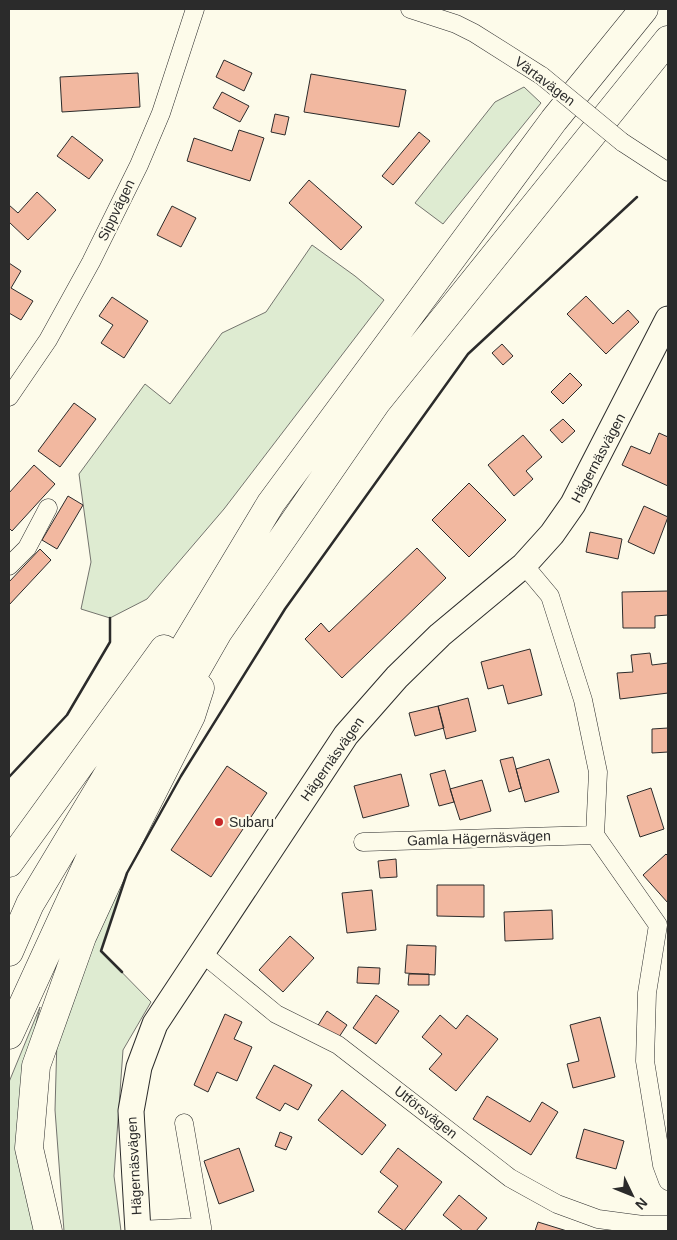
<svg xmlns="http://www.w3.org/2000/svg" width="677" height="1240" viewBox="0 0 677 1240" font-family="Arial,sans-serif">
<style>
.green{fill:#deebd1;stroke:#74746e}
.building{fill:#f2b8a0;stroke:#2b2b2b}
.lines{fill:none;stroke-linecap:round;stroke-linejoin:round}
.street-casing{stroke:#2b2b2b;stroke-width:19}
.secondary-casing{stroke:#2b2b2b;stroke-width:27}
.highway-casing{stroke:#2b2b2b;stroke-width:29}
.street{stroke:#fdfbea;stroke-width:18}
.secondary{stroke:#fdfbea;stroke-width:25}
.highway{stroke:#fdfbea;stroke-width:28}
.street-bridge-casing{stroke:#2b2b2b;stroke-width:19;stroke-linecap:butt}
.street-bridge{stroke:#fdfbea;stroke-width:18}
.wall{stroke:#2b2b2b;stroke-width:2.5}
.poi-dot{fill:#c62828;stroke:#fdfbea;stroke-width:2}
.labels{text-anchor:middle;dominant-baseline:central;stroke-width:4;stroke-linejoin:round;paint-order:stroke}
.street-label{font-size:14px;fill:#2b2b2b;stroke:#fdfbea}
.poi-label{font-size:14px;fill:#2b2b2b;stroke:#fdfbea;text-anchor:start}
</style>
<rect width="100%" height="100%" fill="#fdfbea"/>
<path class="green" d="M524 87 541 103 443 224 415 203 495 102Z
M312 245 355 276 384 300 224 509 147 599 110 618 81 609 91 562 79 474 145 384 170 404 222 333 266 312Z
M123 866 127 873 101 951 151 1002 123 1050 114 1176 121 1231H64L55 1110 57 1038Z
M40 1007 28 1059 36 1231H9V1082Z"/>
<path class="building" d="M224 60 252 73 244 91 216 77Z
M138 73 140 107 62 112 60 77Z
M311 74 406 90 399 127 304 112Z
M222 92 249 106 240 122 213 108Z
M275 114 289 117 285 135 271 132Z
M239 130 264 138 250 181 187 161 194 138 232 151Z
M419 132 430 141 393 185 382 176Z
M72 136 103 160 89 179 57 156Z
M309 180 362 227 341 250 289 203Z
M37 192 56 210 28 240 9 222V205L18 213Z
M172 206 196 218 181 247 157 235Z
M9 263 21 271 11 288 33 301 21 320 9 313Z
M586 296 613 324 628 310 639 322 606 354 567 314Z
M112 297 148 321 124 358 101 343 113 325 99 316Z
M502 344 513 356 503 365 492 353Z
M570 373 582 385 563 404 551 392Z
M74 403 96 419 60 467 38 451Z
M563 419 575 431 562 443 550 430Z
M659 433 668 437V486L622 465 631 446 650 454Z
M523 435 542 457 526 471 533 479 514 496 488 465Z
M34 465 55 484 12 531 9 528V493Z
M469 483 506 520 469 557 432 520Z
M68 496 83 505 57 549 42 540Z
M644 506 668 517 654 554 628 542Z
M590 532 622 539 618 559 586 552Z
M417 548 446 578 342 678 305 639 321 623 329 632Z
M40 549 51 560 9 605V582Z
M668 591V615L655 616V628H623L622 592Z
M530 649 542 695 508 704 503 685 488 689 481 662Z
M650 653 652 665 668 663V693L620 699 617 673 633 672 631 655Z
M468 698 476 731 446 739 438 706Z
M438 706 444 728 415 736 409 713Z
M668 728V752L652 753V729Z
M513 757 521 788 509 792 500 760Z
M549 759 559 792 525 802 516 769Z
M227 766 267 793 211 877 171 850Z
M445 770 454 802 439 806 430 774Z
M401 774 409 806 363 818 354 786Z
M482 780 491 811 460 820 450 789Z
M651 788 664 829 640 837 627 796Z
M666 854 668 856V903L643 875Z
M396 859 397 877 380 878 378 861Z
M437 885H484V917L437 916Z
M372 890 376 930 347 933 342 893Z
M552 910 553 939 505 941 504 912Z
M290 936 314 958 283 992 259 970Z
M407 945 436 946 435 975 405 973Z
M358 967 380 968 379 984 357 983Z
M409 974H429V985H408Z
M376 995 399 1011 376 1044 353 1028Z
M327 1011 347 1025 337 1040 317 1027Z
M225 1014 242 1022 234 1039 252 1047 237 1081 217 1072 208 1092 194 1085Z
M440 1015 456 1029 467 1015 498 1039 456 1091 429 1069 442 1054 422 1037Z
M600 1017 615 1077 573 1088 567 1064 579 1061 570 1025Z
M274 1065 312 1085 298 1110 285 1103 280 1111 256 1098Z
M342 1090 386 1125 362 1155 318 1120Z
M487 1096 530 1122 542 1102 558 1112 531 1155 473 1119Z
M584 1129 624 1141 616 1169 576 1158Z
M280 1132 292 1137 286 1150 275 1146Z
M239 1148 254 1191 219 1204 204 1161Z
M398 1148 442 1182 404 1231 378 1212 398 1186 380 1172Z
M459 1195 487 1218 476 1231H463L443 1215Z
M538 1222 567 1231H535Z"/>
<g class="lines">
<g class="street-casing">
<path id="street" d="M410 9 456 24 474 33 542 76
M622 142 668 172
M9 397 48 340 91 262 139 165 161 113 195 9
M524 565 550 596 583 700 598 772 595 835 658 925
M9 566 27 548 48 508
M363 842 595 835
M658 925 647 993 645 1061 662 1165 668 1181
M203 954 276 1014 338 1045 510 1178 557 1204 598 1219 643 1225H668
M184 1123 202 1227
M138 1230 202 1227V1231"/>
</g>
<g class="secondary-casing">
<path id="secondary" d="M138 1231 131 1111 139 1067 155 1024 346 735 397 677 440 635 524 565 552 534 573 504 668 319"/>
</g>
<g class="highway-casing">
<path id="highway" d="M9 863 164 649
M9 952 30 904 271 503 554 120 644 9
M9 1035 96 845 218 632 376 403 668 40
M48 1231 29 1148 36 1066 82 937 111 874 191 716 200 688"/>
</g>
<use href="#street" class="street"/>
<use href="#secondary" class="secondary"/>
<use href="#highway" class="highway"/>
<g class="street-bridge-casing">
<path id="street-bridge" d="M542 76 622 142"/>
</g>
<use href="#street-bridge" class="street-bridge"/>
<path class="wall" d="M9 777 67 715 110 642V618
M122 972 101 951 127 873 181 776 285 609 468 354 637 197"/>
</g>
<circle class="poi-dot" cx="219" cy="822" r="5"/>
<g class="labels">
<g class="street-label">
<text transform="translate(545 81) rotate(37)">Värtavägen</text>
<text transform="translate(116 210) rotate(-64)">Sippvägen</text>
<text transform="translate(598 458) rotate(-62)">Hägernäsvägen</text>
<text transform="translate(332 759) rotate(-55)">Hägernäsvägen</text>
<text transform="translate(479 838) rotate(-2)">Gamla Hägernäsvägen</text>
<text transform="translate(426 1112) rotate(38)">Utförsvägen</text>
<text transform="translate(134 1166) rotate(-93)">Hägernäsvägen</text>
</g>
<g class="poi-label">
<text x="229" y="822">Subaru</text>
</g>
</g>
<rect width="677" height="1240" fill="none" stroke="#2b2b2b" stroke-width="20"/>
<g transform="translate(632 1195) rotate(133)" stroke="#fdfbea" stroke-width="4" paint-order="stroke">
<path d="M0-4L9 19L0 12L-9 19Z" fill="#2b2b2b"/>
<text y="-8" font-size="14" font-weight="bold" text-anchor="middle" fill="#2b2b2b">N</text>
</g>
</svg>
